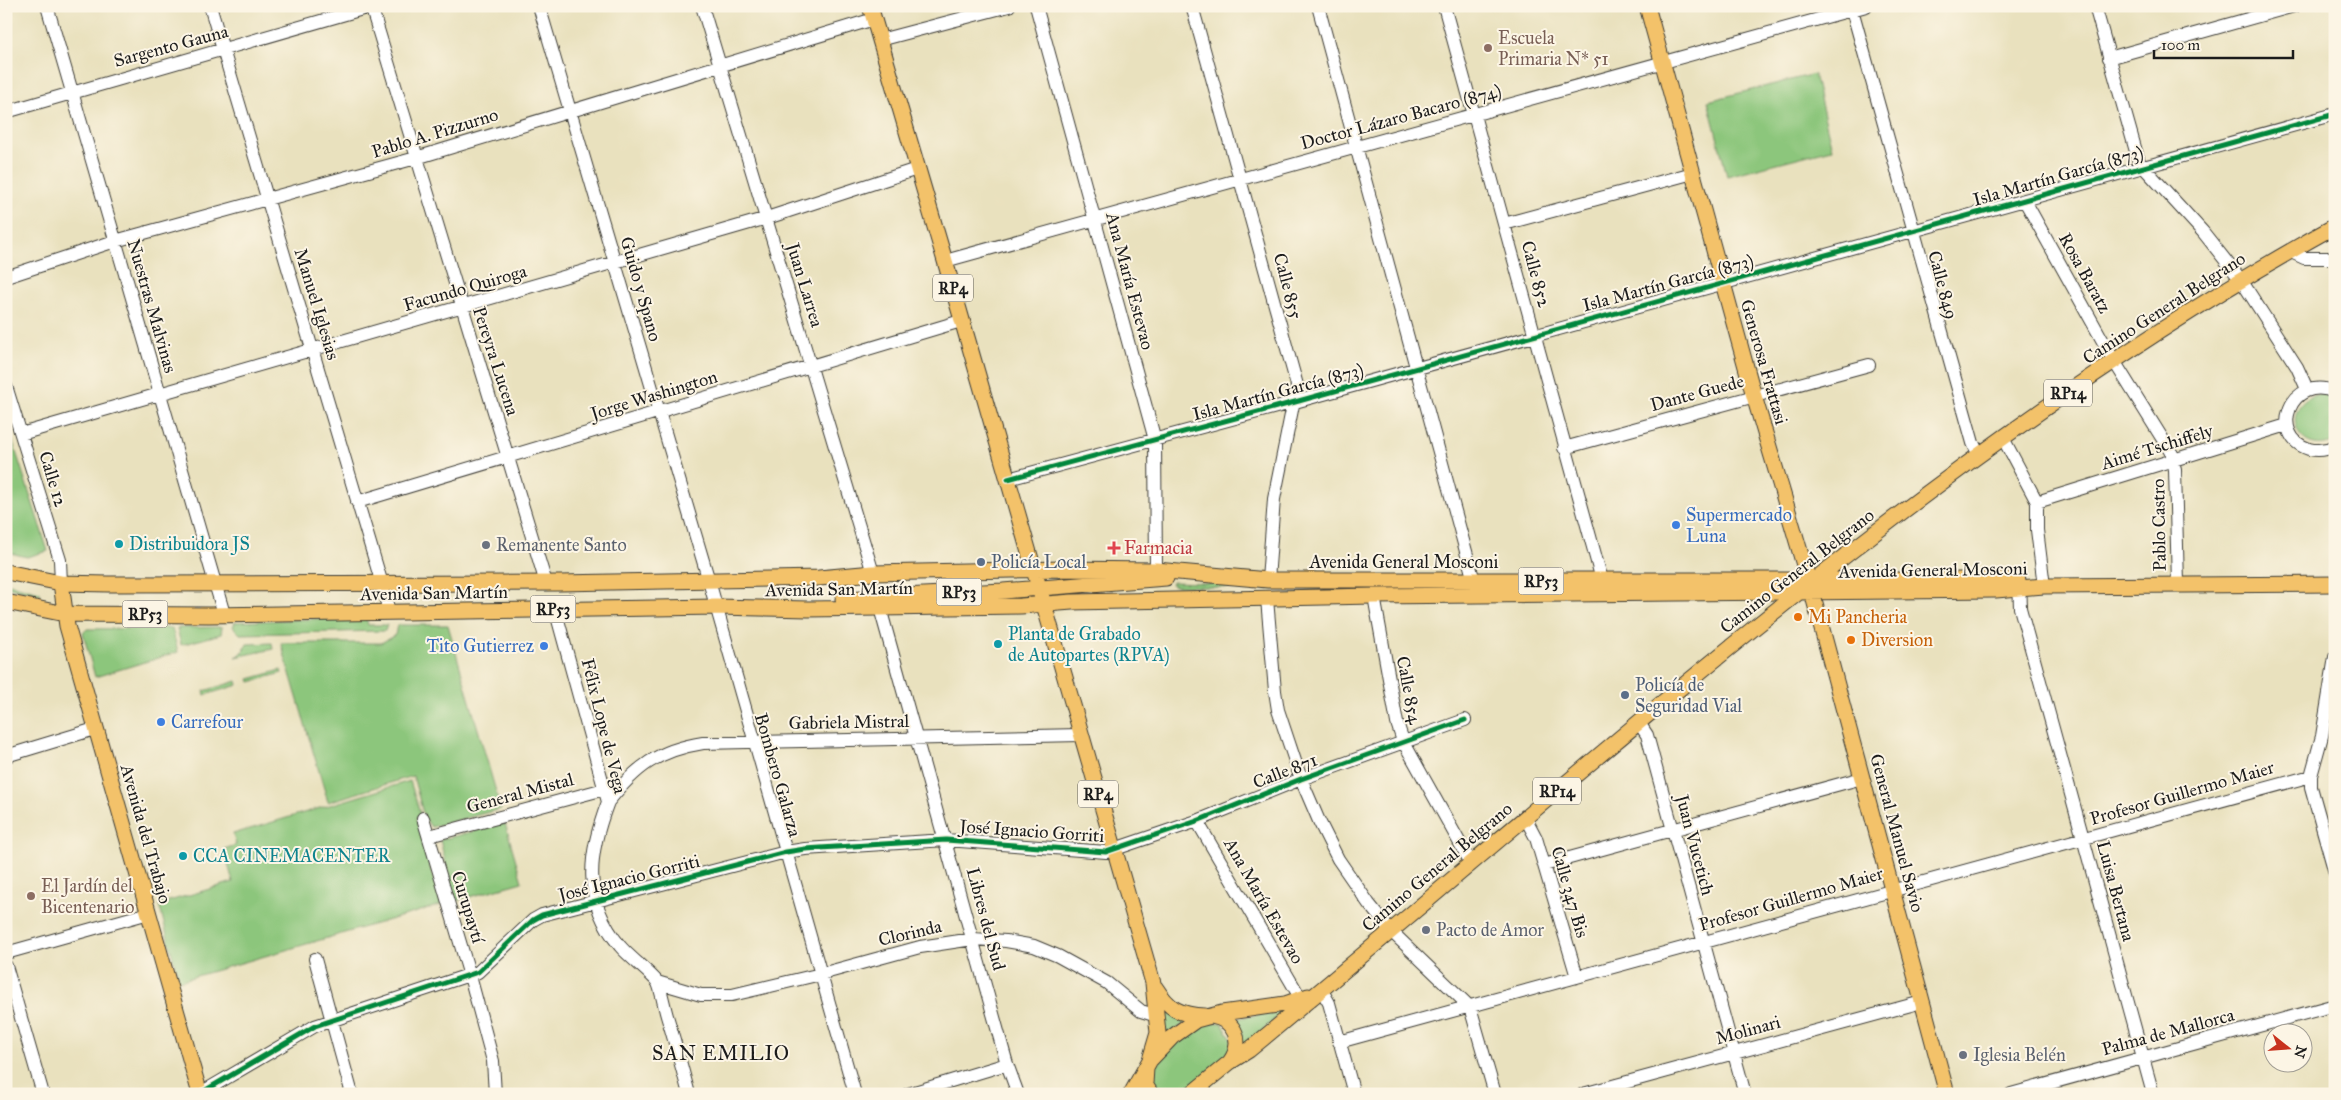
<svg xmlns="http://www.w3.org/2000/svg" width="2341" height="1100" viewBox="0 0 2341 1100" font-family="'IM FELL Great Primer',serif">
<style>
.green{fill:#8cc67b;stroke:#54714c}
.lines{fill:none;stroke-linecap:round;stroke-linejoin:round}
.minor-casing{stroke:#3b3a34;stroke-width:14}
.major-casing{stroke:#3b3a34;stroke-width:17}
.minor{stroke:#fff;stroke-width:12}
.major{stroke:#f3c26a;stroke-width:15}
.cycleway-casing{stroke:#fcf5e5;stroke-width:8}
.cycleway{stroke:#00873e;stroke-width:5}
.education-dot{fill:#8d6e63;stroke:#fcf5e5;stroke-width:2}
.shop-dot{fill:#3f7fe0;stroke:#fcf5e5;stroke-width:2}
.culture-dot{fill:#0f9aa8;stroke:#fcf5e5;stroke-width:2}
.worship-dot{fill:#6b7280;stroke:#fcf5e5;stroke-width:2}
.health-dot{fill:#e0444e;stroke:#fcf5e5;stroke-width:2}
.service-dot{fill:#5c6f8a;stroke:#fcf5e5;stroke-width:2}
.food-dot{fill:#e8710a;stroke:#fcf5e5;stroke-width:2}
.labels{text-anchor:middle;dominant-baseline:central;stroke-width:4;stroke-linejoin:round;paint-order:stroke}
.shield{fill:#fcf5e5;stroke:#5f5d58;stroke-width:1}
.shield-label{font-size:16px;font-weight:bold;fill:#1c1c1c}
.education-label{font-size:18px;fill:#785e54;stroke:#fcf5e5;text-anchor:start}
.street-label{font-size:18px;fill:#1c1c1c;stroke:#fcf5e5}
.shop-label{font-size:18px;fill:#366cbe;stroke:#fcf5e5;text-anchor:start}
.culture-label{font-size:18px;fill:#0d838f;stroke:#fcf5e5;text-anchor:start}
.worship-label{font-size:18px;fill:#5b616d;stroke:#fcf5e5;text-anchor:start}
.health-label{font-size:18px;fill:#be3a42;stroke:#fcf5e5;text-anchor:start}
.service-label{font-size:18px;fill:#4e5e75;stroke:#fcf5e5;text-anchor:start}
.food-label{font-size:18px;fill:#c56008;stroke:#fcf5e5;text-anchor:start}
.quarter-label{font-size:20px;letter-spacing:1px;fill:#1c1c1c;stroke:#fcf5e5}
</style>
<rect width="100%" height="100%" fill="#fcf5e5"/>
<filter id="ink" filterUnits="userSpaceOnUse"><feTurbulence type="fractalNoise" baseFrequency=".02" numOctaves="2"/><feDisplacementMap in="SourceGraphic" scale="10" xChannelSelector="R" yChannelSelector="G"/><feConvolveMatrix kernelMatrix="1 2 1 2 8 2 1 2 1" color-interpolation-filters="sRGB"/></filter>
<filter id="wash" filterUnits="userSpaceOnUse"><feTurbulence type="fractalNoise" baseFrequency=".0096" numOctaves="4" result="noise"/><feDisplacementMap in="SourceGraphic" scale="20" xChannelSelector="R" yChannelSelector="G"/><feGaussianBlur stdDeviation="1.12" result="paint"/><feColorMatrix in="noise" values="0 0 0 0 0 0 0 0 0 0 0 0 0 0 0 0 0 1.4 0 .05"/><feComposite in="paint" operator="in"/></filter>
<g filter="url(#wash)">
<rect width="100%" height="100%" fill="#e9e1be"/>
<path class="green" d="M1814 74 1832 149 1727 176 1708 101Z
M2321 394 2335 399V441C2293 459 2278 401 2321 394Z
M6 421 48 551 27 557 6 552Z
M1172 582 1266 585 1795 582 1427 588 1269 589 1175 586 1171 584Z
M6 583 40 592V595L6 586Z
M366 617 368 625H387L385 631 240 634 233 627 235 622Z
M397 625H448L501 809 431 827 424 817 413 776 328 802 281 643H381L395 635Z
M222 627 221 634 181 645 177 628Z
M172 628 178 652 95 677 83 633 87 629Z
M272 643 273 649 236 657 242 653 247 644Z
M281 670 282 673 250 682 249 679Z
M237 681 238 685 205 695 204 691Z
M410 781 421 816 416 818 441 905 179 981 159 904 233 882 224 849 236 845 233 834Z
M505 823 522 882 455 901 440 840Z
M1157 996 1190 1019 1164 1039Z
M1285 1010 1243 1048 1229 1020Z
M1203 1022 1222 1023 1232 1040 1229 1053 1183 1094H1158L1156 1092 1149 1071 1164 1050Z"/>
</g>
<g filter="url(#ink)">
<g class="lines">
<g class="minor-casing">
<path id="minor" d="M47 6 224 614
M210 6 382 584 389 612
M371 6 546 583
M539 6 709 581 855 1094
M702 6 873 573
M1036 6 1155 440 1156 570
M1192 6 1297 385 1274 499 1268 580
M1318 6 1474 581
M1444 6 1602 580
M1851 6 1973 443 1979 455
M2095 6 2139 162 2203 232 2241 280 2297 367 2307 389
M880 40 1009 6
M2109 58 2294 6
M6 112 373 6
M2025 201 2114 361 2172 454 2175 470 2178 584
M1504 224 1693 173
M2289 251 2304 258H2335
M945 261 1866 6
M6 277 115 241 416 158 874 19
M6 386 60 560 61 583
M2335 392C2290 373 2268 436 2309 449 2318 451 2327 450 2335 446
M21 434 767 218 917 169
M2003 438 2037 502V530L2044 586
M1564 448 1869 365
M1008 479 1295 402 2335 114
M357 502 961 321
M2037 502 2287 425
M2019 580 2020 608 2153 1094
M1374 596 1397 723 1403 741 1471 863
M1267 599 1275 691 1278 710 1301 779 1319 821 1338 859 1369 904 1391 931 1470 1007 1495 1094
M880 608 1007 1064 1018 1094
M555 609 608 802C588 854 582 900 620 946 627 955 655 977 658 983 662 993 664 1006 667 1016 675 1042 682 1068 689 1094
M2335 657 2322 736 2311 776V787L2335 873
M1639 723 1647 735 1745 1094
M6 756 95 729
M608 802C636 767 658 750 703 743L1081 735
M1525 817 1536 838 1577 977
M423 818 470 976 493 1061 495 1094
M1197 821 1301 999
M429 836 612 787
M1544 865 1862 778
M6 953 149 913
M315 959 352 1094
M6 966 43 1094
M657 982 701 995H732L821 974 920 947 973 939 1006 941 1034 946 1058 956 1107 983 1141 1011 1157 1016
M1321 989 1329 1003 1354 1094
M1339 1042 2311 776
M197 1094 206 1090 315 1026 478 972 533 920 542 915 786 852 805 849 946 840 1106 852 1197 821 1301 779 1465 720
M908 1094 1007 1064
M1583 1094 1922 1002
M2011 1094 2335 1005"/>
</g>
<g class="major-casing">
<path id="major" d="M870 6 945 261 1153 983 1158 1033 1150 1060
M1647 6 1754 396 1812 592 1947 1094
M6 572 61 583 108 584 560 583 819 578 873 573 1063 569 1156 570 1268 580H2018
M61 583 67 626 200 1094
M843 599 1003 591 1166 578
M6 602 65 614 209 615 717 607 808 609 1021 606 1072 602 1374 596 1996 590 2044 586 2335 584
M1155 987C1169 1009 1179 1015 1205 1016
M1212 1016C1236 1020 1244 1043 1230 1062
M1146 1068 1145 1084 1151 1094
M1131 1094 1150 1060 1172 1037 1196 1020 1222 1013 1285 1004 1308 996
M1191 1094 1230 1062 1249 1050C1599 761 1935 447 2335 226"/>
</g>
<use href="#minor" class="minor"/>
<use href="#major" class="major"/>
<g class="cycleway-casing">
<path id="cycleway" d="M1008 479 1295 402 2335 114
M197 1094 206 1090 315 1026 478 972 533 920 542 915 786 852 805 849 946 840 1106 852 1197 821 1301 779 1465 720"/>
</g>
<use href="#cycleway" class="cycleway"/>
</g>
</g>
<g class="education-dot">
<circle cx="1488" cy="48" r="5"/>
<circle cx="31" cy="896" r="5"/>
</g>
<g class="shop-dot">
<circle cx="1676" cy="525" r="5"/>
<circle cx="544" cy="646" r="5"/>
<circle cx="161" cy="722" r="5"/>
</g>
<g class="culture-dot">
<circle cx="119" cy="544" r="5"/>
<circle cx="998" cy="644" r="5"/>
<circle cx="183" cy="856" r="5"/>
</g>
<g class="worship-dot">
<circle cx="486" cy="545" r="5"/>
<circle cx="1426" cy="930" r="5"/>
<circle cx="1963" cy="1055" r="5"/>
</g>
<path class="health-dot" d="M1111.5 540.5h5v5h5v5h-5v5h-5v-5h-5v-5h5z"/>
<g class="service-dot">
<circle cx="981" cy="562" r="5"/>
<circle cx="1625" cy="695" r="5"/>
</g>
<g class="food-dot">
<circle cx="1798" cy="617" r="5"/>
<circle cx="1851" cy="640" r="5"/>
</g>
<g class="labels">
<g class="shield">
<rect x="933" y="274.5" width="40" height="27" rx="4"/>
<rect x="2044" y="379.5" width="48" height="27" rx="4"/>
<rect x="1518.5" y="567.5" width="45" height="27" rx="4"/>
<rect x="936.5" y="578.5" width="45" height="27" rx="4"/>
<rect x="530.5" y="595.5" width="45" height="27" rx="4"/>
<rect x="122.5" y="600.5" width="45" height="27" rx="4"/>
<rect x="1533" y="777.5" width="48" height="27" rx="4"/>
<rect x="1078" y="780.5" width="40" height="27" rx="4"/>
</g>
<g class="shield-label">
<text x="953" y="288">RP4</text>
<text x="2068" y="393">RP14</text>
<text x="1541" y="581">RP53</text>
<text x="959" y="592">RP53</text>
<text x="553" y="609">RP53</text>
<text x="145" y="614">RP53</text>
<text x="1557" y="791">RP14</text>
<text x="1098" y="794">RP4</text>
</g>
<g class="education-label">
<text x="1498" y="38">Escuela<tspan x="1498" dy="21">Primaria N* 51</tspan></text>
<text x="41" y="886">El Jardín del<tspan x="41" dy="21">Bicentenario</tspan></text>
</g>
<g class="street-label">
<text transform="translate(171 46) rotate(-15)">Sargento Gauna</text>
<text transform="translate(1401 117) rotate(-15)">Doctor Lázaro Bacaro (874)</text>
<text transform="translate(435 133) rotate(-17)">Pablo A. Pizzurno</text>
<text transform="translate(2058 176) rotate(-16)">Isla Martín García (873)</text>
<text transform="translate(2085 273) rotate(61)">Rosa Baratz</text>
<text transform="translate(1536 274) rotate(75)">Calle 852</text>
<text transform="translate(1130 281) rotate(75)">Ana María Estevao</text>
<text transform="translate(1668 283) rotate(-15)">Isla Martín García (873)</text>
<text transform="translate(805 285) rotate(73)">Juan Larrea</text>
<text transform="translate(1943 285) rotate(75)">Calle 849</text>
<text transform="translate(1288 286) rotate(75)">Calle 855</text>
<text transform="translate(465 288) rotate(-16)">Facundo Quiroga</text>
<text transform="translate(641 289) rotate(74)">Guido y Spano</text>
<text transform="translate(317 304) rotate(73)">Manuel Iglesias</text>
<text transform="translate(152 306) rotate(74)">Nuestras Malvinas</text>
<text transform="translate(2164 308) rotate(-33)">Camino General Belgrano</text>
<text transform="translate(496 361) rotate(72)">Pereyra Lucena</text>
<text transform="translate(1764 362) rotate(74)">Generosa Frattasi</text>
<text transform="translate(1278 392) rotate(-15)">Isla Martín García (873)</text>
<text transform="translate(1697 393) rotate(-15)">Dante Guede</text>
<text transform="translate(654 395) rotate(-17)">Jorge Washington</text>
<text transform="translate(2157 447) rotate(-17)">Aimé Tschiffely</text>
<text transform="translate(53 479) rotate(73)">Calle 12</text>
<text transform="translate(2159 525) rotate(-91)">Pablo Castro</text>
<text x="1404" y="562">Avenida General Mosconi</text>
<text transform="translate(1933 570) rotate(-1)">Avenida General Mosconi</text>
<text transform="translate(1797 571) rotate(-38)">Camino General Belgrano</text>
<text transform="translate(839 589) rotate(-1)">Avenida San Martín</text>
<text transform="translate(434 593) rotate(-1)">Avenida San Martín</text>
<text transform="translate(1409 690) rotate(79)">Calle 854</text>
<text transform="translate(849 722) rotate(-1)">Gabriela Mistral</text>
<text transform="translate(604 726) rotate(76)">Félix Lope de Vega</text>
<text transform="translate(1285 771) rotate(-21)">Calle 871</text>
<text transform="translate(778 775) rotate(74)">Bombero Galarza</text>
<text transform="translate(520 793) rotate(-15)">General Mistal</text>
<text transform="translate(2182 793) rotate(-16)">Profesor Guillermo Maier</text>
<text transform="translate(1032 831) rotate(4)">José Ignacio Gorriti</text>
<text transform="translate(1897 833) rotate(75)">General Manuel Savio</text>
<text transform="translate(146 834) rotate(74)">Avenida del Trabajo</text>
<text transform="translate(1695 845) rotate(75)">Juan Vucetich</text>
<text transform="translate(1437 867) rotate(-40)">Camino General Belgrano</text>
<text transform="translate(629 878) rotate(-14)">José Ignacio Gorriti</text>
<text transform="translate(2116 891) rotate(75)">Luisa Bertana</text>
<text transform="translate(1570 892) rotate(74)">Calle 347 Bis</text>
<text transform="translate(1791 899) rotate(-16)">Profesor Guillermo Maier</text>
<text transform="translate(1264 901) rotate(60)">Ana María Estevao</text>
<text transform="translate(468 907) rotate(73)">Curupaytí</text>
<text transform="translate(986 919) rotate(75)">Libres del Sud</text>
<text transform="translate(910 933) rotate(-13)">Clorinda</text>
<text transform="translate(1748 1030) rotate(-15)">Molinari</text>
<text transform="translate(2168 1032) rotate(-15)">Palma de Mallorca</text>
</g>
<g class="shop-label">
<text x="1686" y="515">Supermercado<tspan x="1686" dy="21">Luna</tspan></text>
<text x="534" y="646" text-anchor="end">Tito Gutierrez</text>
<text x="171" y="722">Carrefour</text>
</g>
<g class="culture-label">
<text x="129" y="544">Distribuidora JS</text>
<text x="1008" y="634">Planta de Grabado<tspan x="1008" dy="21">de Autopartes (RPVA)</tspan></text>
<text x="193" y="856">CCA CINEMACENTER</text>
</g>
<g class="worship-label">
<text x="496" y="545">Remanente Santo</text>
<text x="1436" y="930">Pacto de Amor</text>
<text x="1973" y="1055">Iglesia Belén</text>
</g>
<g class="health-label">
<text x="1124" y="548">Farmacia</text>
</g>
<g class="service-label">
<text x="991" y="562">Policía Local</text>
<text x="1635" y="685">Policía de<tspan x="1635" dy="21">Seguridad Vial</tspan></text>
</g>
<g class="food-label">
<text x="1808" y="617">Mi Pancheria</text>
<text x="1861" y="640">Diversion</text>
</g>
<g class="quarter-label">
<text x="721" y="1053">SAN EMILIO</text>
</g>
</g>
<rect width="2341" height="1100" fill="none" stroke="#fcf5e5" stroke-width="25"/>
<g transform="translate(2288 1048) rotate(107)"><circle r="24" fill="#fcf5e5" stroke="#a29e95"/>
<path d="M0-4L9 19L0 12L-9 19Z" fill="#c8321e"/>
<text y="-8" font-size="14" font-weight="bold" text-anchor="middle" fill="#1c1c1c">N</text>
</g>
<path d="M2154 50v8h139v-8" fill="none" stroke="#1c1c1c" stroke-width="2.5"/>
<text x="2161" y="50" font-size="15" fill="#1c1c1c" stroke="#fcf5e5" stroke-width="4" paint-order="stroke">100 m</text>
</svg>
